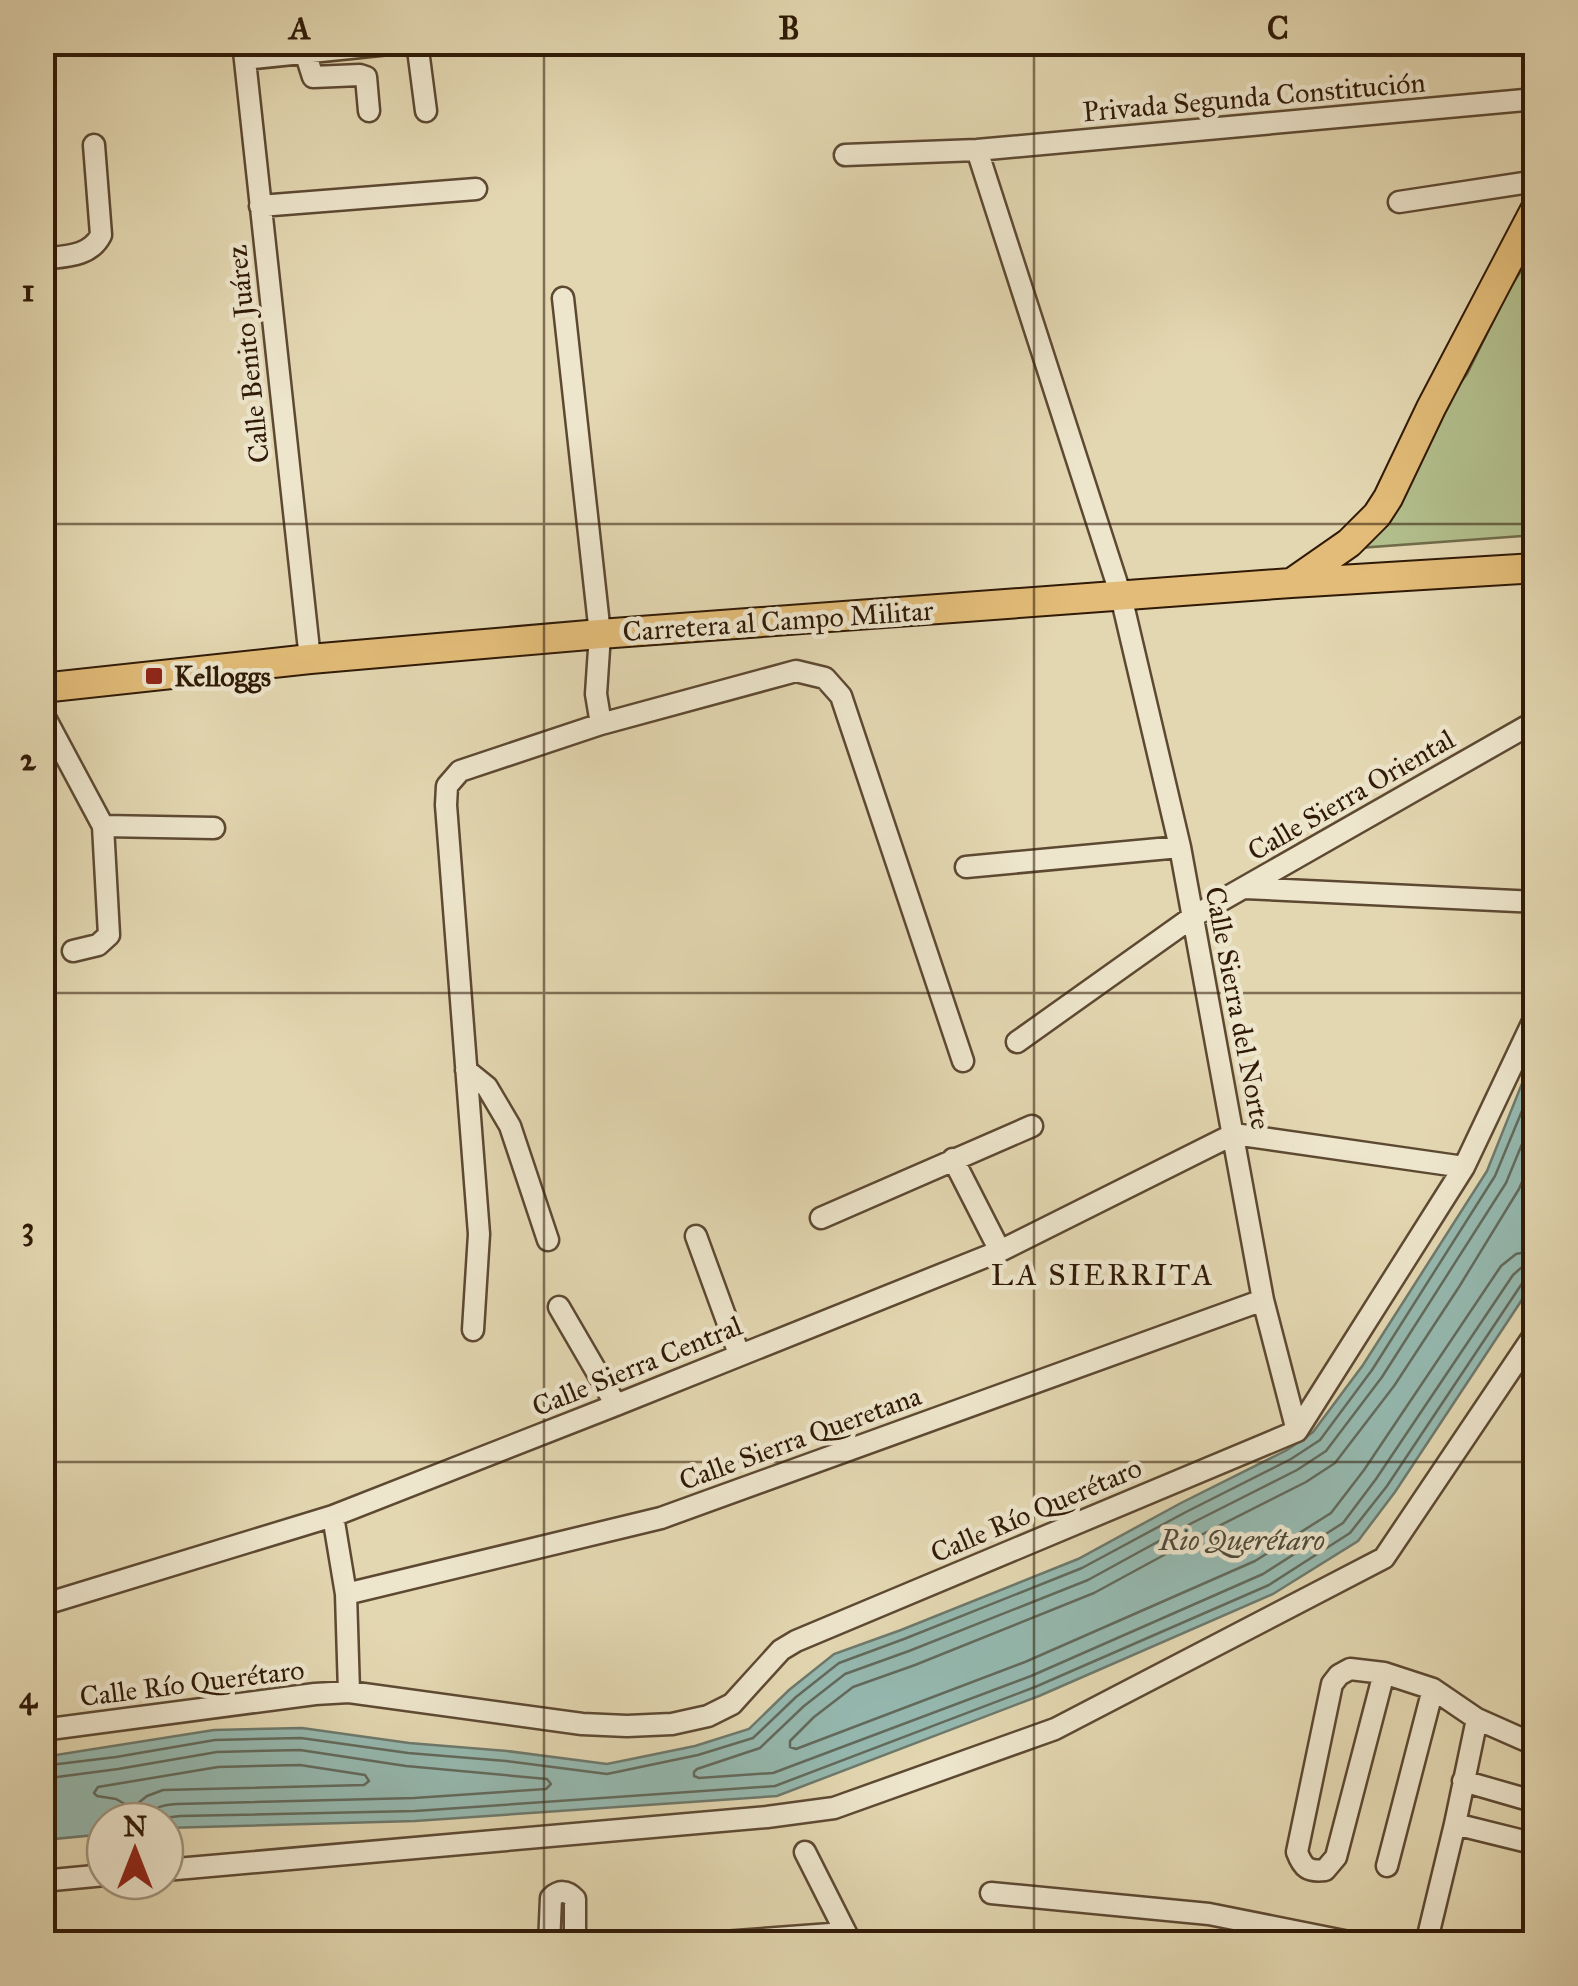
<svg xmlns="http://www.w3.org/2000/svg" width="1578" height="1986" viewBox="0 0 1578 1986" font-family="'IM FELL Great Primer',serif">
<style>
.green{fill:#b2bf8d;stroke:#716c4a;stroke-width:2.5}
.water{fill:#95b9b0;stroke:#6d796c;stroke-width:2.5}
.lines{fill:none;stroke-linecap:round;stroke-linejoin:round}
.shore{stroke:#626a5c;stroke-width:2.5}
.minor-casing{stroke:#5d4932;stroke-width:25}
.major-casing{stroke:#301a07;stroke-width:32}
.minor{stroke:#ede5cc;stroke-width:20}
.major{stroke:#e2bc78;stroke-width:28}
.grid{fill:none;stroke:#301a07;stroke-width:2.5;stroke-opacity:0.55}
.poi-dot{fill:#8f2418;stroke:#ede5cc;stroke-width:4}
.labels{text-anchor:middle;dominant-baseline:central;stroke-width:9;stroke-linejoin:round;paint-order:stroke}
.street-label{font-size:28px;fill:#301a07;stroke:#ede5cc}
.poi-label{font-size:28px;font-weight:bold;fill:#301a07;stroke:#ede5cc;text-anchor:start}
.neighbourhood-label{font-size:30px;letter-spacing:2.5px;fill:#301a07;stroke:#ede5cc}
.water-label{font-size:30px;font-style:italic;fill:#4e4a3a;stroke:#ede5cc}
.neatline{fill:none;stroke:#301a07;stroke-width:4}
.grid-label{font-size:32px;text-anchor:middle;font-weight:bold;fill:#301a07}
</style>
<rect width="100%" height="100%" fill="#e3d7b1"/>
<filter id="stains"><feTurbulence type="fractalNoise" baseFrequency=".002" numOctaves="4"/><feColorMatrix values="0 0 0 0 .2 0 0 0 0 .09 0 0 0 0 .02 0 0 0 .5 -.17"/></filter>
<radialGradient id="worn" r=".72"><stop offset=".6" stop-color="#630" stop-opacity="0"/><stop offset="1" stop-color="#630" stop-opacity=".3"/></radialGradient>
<path class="green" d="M1535 249V535L1358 548 1414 443 1467 374 1508 291Z"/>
<path class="water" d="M1535 1051V1280L1395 1492 1358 1541 1273 1594 1039 1696 777 1796 415 1821 165 1828V1821H105V1834L43 1840V1757L214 1730 302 1728 409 1743 507 1751 607 1764 695 1746 749 1729 789 1690 834 1654 901 1630 1078 1559 1181 1503 1287 1450 1313 1432 1363 1365 1487 1171Z"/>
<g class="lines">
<path class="shore" d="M1536 1110 1506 1183 1382 1377 1326 1451 1297 1470 1192 1523 1088 1580 909 1651 845 1674 804 1706 760 1748 697 1769 694 1772V1776L699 1778 773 1773 1031 1676 1263 1574 1343 1523 1376 1479 1513 1275 1522 1267 1536 1265
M1536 1150 1519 1189 1459 1287 1394 1386 1335 1463 1306 1482 1199 1536 1094 1593 915 1665 853 1687 814 1717 790 1741V1747L796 1749 1025 1662 1255 1561 1331 1513 1364 1470 1501 1266 1516 1254 1536 1250
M300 1765 365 1775 369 1781 364 1785 163 1790 147 1796 132 1808 116 1799 97 1796 94 1793 98 1787 218 1767Z
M42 1766 116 1757 215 1740 301 1738 408 1753 506 1761 607 1774 698 1755 753 1738 796 1697 839 1663 904 1639 1082 1568 1186 1512 1291 1459 1320 1440 1372 1370 1495 1176 1536 1077
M42 1779 118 1769 217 1752 300 1750 406 1766 547 1779 551 1784 546 1789 414 1798 177 1804C162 1805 152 1807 144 1821
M159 1821 164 1818 180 1816 415 1811 775 1786 1035 1687 1269 1585 1350 1533 1387 1486 1523 1282 1529 1278H1536"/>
<g class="minor-casing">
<path id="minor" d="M243 42 310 659
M417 42 426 111
M305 52 313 77 360 75 366 77 369 111
M245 59 408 42
M977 150 1121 596 1180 847 1263 1300 1297 1431
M845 155 977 150 1536 99
M1399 202 1536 181
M260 206 476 189
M42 259C65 256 90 257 101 235L94 145
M563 298 600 634 596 694 601 724 796 671 825 678 841 696 963 1061
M42 712 103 826 109 935 98 945 73 951
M103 826 214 828
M966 867 1180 847
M1245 888 1536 902
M1017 1042 1194 916 1536 721
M466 1070 487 1087 510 1126 548 1240
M953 1159 1000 1251
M821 1218 1032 1126
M696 1236 739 1354
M559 1307 616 1405
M473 1330 479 1234 446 805 447 786 460 771 601 724
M333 1516 346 1594 349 1692
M346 1594 661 1518 1263 1300
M42 1605 333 1516 616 1405 1000 1251 1234 1134 1464 1167
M1384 1673 1336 1857 1325 1870C1308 1872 1303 1868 1297 1852L1332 1684 1339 1675 1350 1669 1384 1673 1433 1689 1477 1719 1536 1745
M42 1702 47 1730
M42 1730 315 1694 349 1692 582 1724 627 1726 672 1724 708 1716 732 1704 781 1650 796 1641 1297 1431 1464 1167 1536 1015
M1463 1781 1536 1802
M1455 1824 1536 1844
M805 1852 851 1943
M1387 1866 1433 1689
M165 1870 767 1817 834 1808 1055 1729 1384 1558 1536 1332
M42 1881 105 1875
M991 1893 1209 1914 1359 1944
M549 1944 551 1898C559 1890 567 1890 575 1899V1944
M696 1944 844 1933
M1426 1944 1455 1824 1477 1719"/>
</g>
<g class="major-casing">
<path id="major" d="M1293 582 1349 543 1377 515 1388 498 1431 408 1536 208
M42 688 310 659 600 634 1291 583 1536 568"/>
</g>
<use href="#minor" class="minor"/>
<use href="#major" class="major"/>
</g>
<path class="grid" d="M544 42V1944M1034 42V1944M42 524H1536M42 993H1536M42 1462H1536"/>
<rect class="poi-dot" x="144" y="666" width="20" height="20" rx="5"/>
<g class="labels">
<g class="street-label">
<text transform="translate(1254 97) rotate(-5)">Privada Segunda Constitución</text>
<text transform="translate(248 354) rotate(-96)">Calle Benito Juárez</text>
<text transform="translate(778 621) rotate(-4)">Carretera al Campo Militar</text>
<text transform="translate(1351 795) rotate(-30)">Calle Sierra Oriental</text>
<text transform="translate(1238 1008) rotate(79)">Calle Sierra del Norte</text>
<text transform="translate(637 1366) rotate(-22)">Calle Sierra Central</text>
<text transform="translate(800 1438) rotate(-20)">Calle Sierra Queretana</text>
<text transform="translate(1036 1510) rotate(-23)">Calle Río Querétaro</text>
<text transform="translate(192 1683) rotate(-7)">Calle Río Querétaro</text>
</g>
<g class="poi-label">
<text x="174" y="676">Kelloggs</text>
</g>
<g class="neighbourhood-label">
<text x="1103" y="1275">LA SIERRITA</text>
</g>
<g class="water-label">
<text x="1242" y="1540">Rio Querétaro</text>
</g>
</g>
<rect width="1578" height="1986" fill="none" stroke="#e3d7b1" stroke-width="110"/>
<g transform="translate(135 1851)"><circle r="48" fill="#ede5cc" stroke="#a1947d" stroke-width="2.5"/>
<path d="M0-8L18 38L0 25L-18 38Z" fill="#8f2418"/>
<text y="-15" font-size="28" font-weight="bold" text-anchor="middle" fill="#301a07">N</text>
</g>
<rect x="55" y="55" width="1468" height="1876" class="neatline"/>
<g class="grid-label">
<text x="300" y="39">A</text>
<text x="789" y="39">B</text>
<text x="1278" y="39">C</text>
<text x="28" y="301">1</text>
<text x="28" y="770">2</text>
<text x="28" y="1239">3</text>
<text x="28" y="1708">4</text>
</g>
<rect width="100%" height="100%" filter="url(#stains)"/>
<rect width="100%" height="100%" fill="url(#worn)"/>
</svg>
